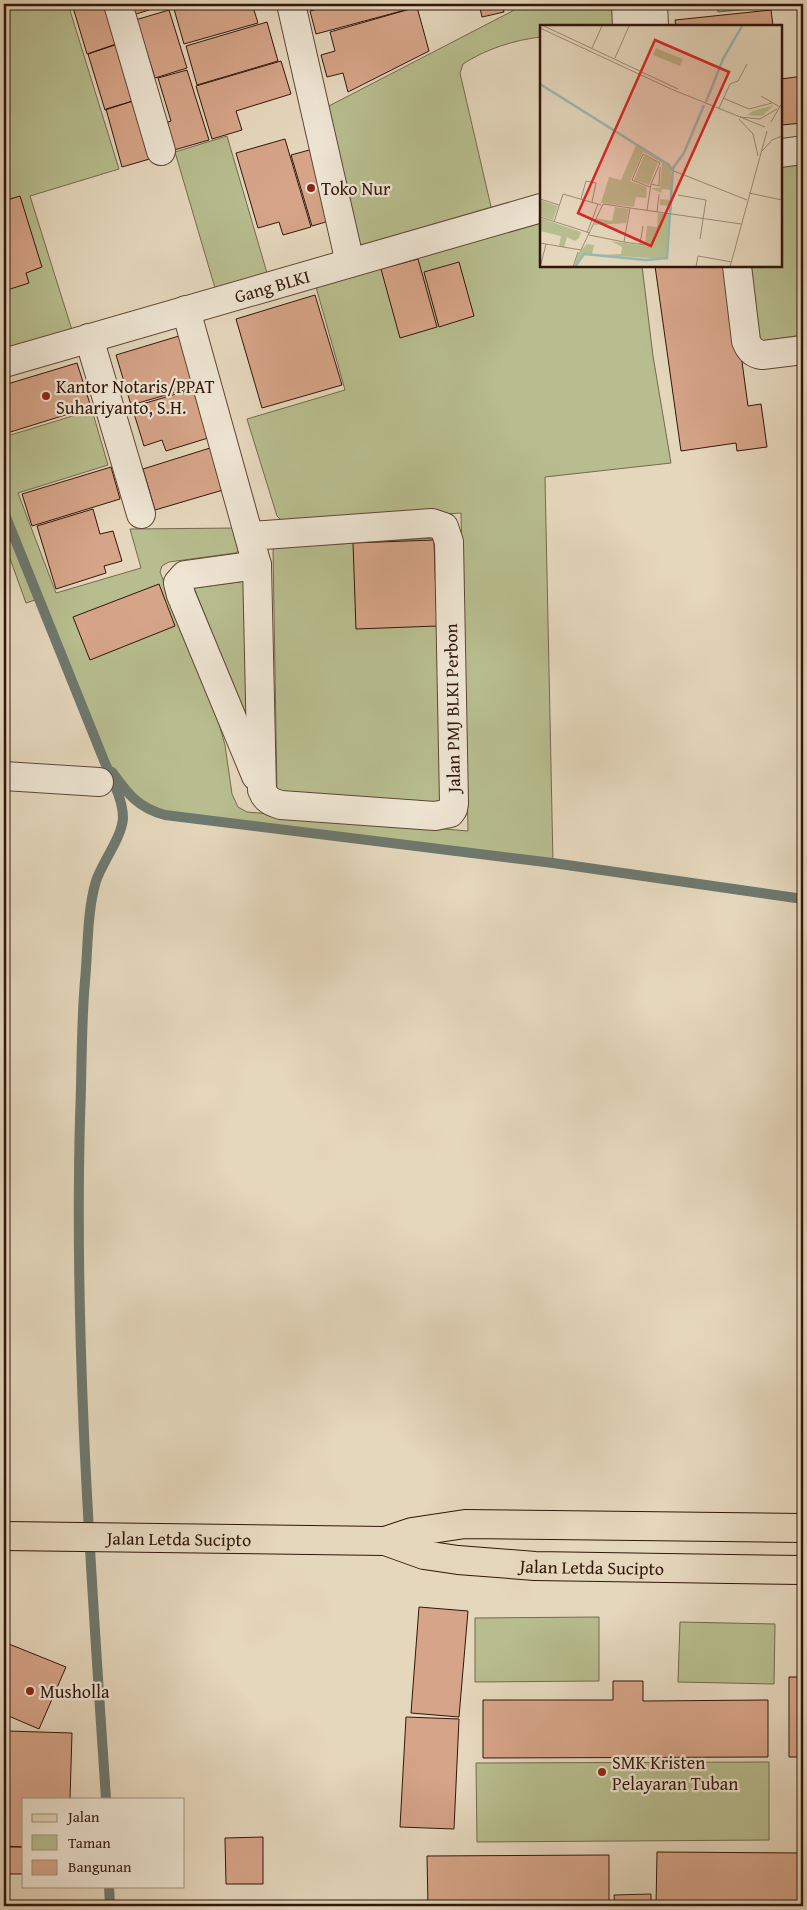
<svg xmlns="http://www.w3.org/2000/svg" width="807" height="1910" viewBox="0 0 807 1910" font-family="'Gentium Book Plus',serif">
<style>
.green{fill:#b7bd8e;stroke:#746a4c}
.lines{fill:none;stroke-linecap:round;stroke-linejoin:round}
.stream{stroke:#6e786e;stroke-width:10}
.building{fill:#d6a488;stroke:#321609}
.minor-casing{stroke:#5f4636;stroke-width:30}
.major-casing{stroke:#321609;stroke-width:30}
.minor{stroke:#eee5d3;stroke-width:28}
.major{stroke:#e5d7bc;stroke-width:28}
.poi-dot{fill:#8f2418;stroke:#eee5d3;stroke-width:2}
.labels{text-anchor:middle;dominant-baseline:central;stroke-width:4.5;stroke-linejoin:round;paint-order:stroke}
.poi-label{font-size:18px;fill:#321609;stroke:#eee5d3;text-anchor:start}
.street-label{font-size:18px;fill:#321609;stroke:#eee5d3}
.inset-river{fill:none;stroke:#96b9b2;stroke-width:2.5}
.inset-road{fill:none;stroke:#9d8a74;stroke-width:1}
.view{fill:#d62828;fill-opacity:0.15;stroke:#d62828;stroke-width:2.5}
.inset-edge{fill:none;stroke:#321609;stroke-width:2.5}
</style>
<rect width="100%" height="100%" fill="#e5d7bc"/>
<filter id="stains"><feTurbulence type="fractalNoise" baseFrequency=".004" numOctaves="4"/><feColorMatrix values="0 0 0 0 .2 0 0 0 0 .09 0 0 0 0 .02 0 0 0 .5 -.17"/></filter>
<radialGradient id="worn" r=".72"><stop offset=".6" stop-color="#630" stop-opacity="0"/><stop offset="1" stop-color="#630" stop-opacity=".3"/></radialGradient>
<path class="green" d="M4 4H68L119 169 30 196 72 330 4 349Z
M526 4H616L617 26H541V37C514 40 486 49 463 64L460 73 492 211 358 249 325 108Z
M717 4H803L718 12Z
M227 136 267 273 215 288 175 152Z
M803 162V335L756 342 746 266H781V165Z
M541 221V266H642L653 356 671 463 545 477 553 863 193 819 165 815 142 807 133 798 113 773 103 758 38 599 26 603 4 542V437L92 410 108 465 18 493 56 593 141 568 130 529 238 528 239 551 235 553 169 562 162 566 160 572 219 724 225 745 232 794 238 807 247 812 468 831 461 513 298 524 283 522 277 516 247 419 345 390 316 287Z
M435 538 442 805 277 792 273 548Z
M246 581 250 728 194 588Z
M599 1617V1681L475 1682V1618Z
M680 1622 775 1624 774 1684 678 1682Z
M769 1762V1840L477 1842 476 1763Z"/>
<g class="lines">
<path class="stream" d="M4 512 103 758C110 776 123 798 123 818 122 837 103 861 96 881 87 911 88 949 85 981 81 1026 82 1072 80 1118 74 1345 91 1572 106 1799
M112 772C128 794 138 808 165 815L553 863 803 899
M109 1886 110 1906"/>
</g>
<path class="building" d="M72 4H106L119 43 87 54Z
M129 4H168L133 15Z
M191 4H252L258 23 184 44 174 9Z
M312 4H331L313 9Z
M335 4H407L409 9 316 34 310 11Z
M479 4H502L504 12 482 17Z
M417 7 429 51 348 92 343 73 327 77 321 55 335 51 330 32Z
M169 10 187 68 155 78 142 37 138 38 132 21Z
M771 10 773 26H676L675 20Z
M267 22 278 61 197 85 186 46Z
M118 44 136 100 105 110 88 54Z
M281 61 291 94 236 111 242 130 212 139 196 86Z
M187 70 209 140 174 150 165 123 171 121 158 78Z
M803 76V123L781 125V79Z
M136 100 153 158 122 167 106 109Z
M285 139 311 227 283 235 279 222 258 228 236 153Z
M313 149 329 221 312 226 291 155Z
M20 196 42 267 26 273 29 283 4 291V201Z
M418 259 437 327 400 338 381 269Z
M459 262 474 316 439 327 424 272Z
M655 266H729L748 406 761 404 767 447 737 451 736 443 681 451Z
M315 295 342 385 262 408 236 319Z
M179 336 194 387 131 405 116 355Z
M77 363 91 407 4 434V385Z
M193 389 208 438 166 451 162 440 144 446 132 407Z
M210 448 223 490 155 510 143 469Z
M111 467 120 499 32 526 22 494Z
M93 509 100 534 113 531 122 561 104 566 106 573 56 589 37 526Z
M434 540 437 626 356 629 353 543Z
M159 584 175 626 90 660 73 617Z
M419 1607 468 1611 459 1717 411 1713Z
M4 1642 66 1667 39 1729 4 1714Z
M789 1677H803V1757H789Z
M613 1681H643V1701L768 1700V1757L483 1758V1700H613Z
M406 1717 459 1719 454 1829 400 1827Z
M7 1731 72 1733 70 1799H24V1847L4 1846Z
M263 1837V1884H226L225 1838Z
M4 1847H24V1874H4Z
M657 1852 803 1853V1906H656Z
M609 1855V1906H428L427 1856Z
M651 1894V1906H615L614 1895Z"/>
<g class="lines">
<g class="minor-casing">
<g id="minor">
<path d="M118 4 161 151"/>
<path d="M291 4 350 263"/>
<path d="M626 4 627 26"/>
<path d="M653 4 654 26"/>
<path d="M781 153 803 150"/>
<path d="M737 266 746 341C749 349 754 354 762 355L803 350"/>
<path d="M186 310 257 565 262 790C266 800 271 802 281 805L435 816 450 813 453 809 454 803 449 542 444 527 432 523 250 536"/>
<path d="M89 338 141 514"/>
<path id="s1" d="M4 363 541 208"/>
<path d="M4 776 99 782"/>
<path d="M256 776 181 595 178 583 185 575 257 565"/>
</g>
</g>
<g class="major-casing">
<g id="major">
<path id="s2" d="M4 1536 385 1541 424 1555 458 1560 535 1566 803 1570"/>
<path d="M385 1541 412 1532 465 1524 803 1528"/>
</g>
</g>
<use href="#minor" class="minor"/>
<use href="#major" class="major"/>
</g>
<g class="poi-dot">
<circle cx="311" cy="188" r="5"/>
<circle cx="46" cy="396" r="5"/>
<circle cx="30" cy="1691" r="5"/>
<circle cx="602" cy="1772" r="5"/>
</g>
<g class="labels">
<g class="poi-label">
<text x="321" y="188">Toko Nur</text>
<text x="56" y="386">Kantor Notaris/PPAT<tspan x="56" dy="21">Suhariyanto, S.H.</tspan></text>
<text x="40" y="1691">Musholla</text>
<text x="612" y="1762">SMK Kristen<tspan x="612" dy="21">Pelayaran Tuban</tspan></text>
</g>
<g class="street-label">
<text stroke="none"><textPath href="#s1" startOffset="279">Gang BLKI</textPath></text>
<text transform="translate(452 708) rotate(-91)">Jalan PMJ BLKI Perbon</text>
<text stroke="none"><textPath href="#s2" startOffset="175">Jalan Letda Sucipto</textPath></text>
<text stroke="none"><textPath href="#s2" startOffset="591">Jalan Letda Sucipto</textPath></text>
</g>
</g>
<g transform="translate(540 25)">
<rect width="242" height="242" fill="#e5d7bc"/>
<path d="M116 23 143 34 140 41 113 30ZM234 80 222 91 207 90 213 86ZM96 120 131 142 132 187 129 181 120 180V174L130 175V165L122 164 121 168 111 163H120L122 138 103 127 90 156 107 162 106 173 96 172 94 182 61 178 69 152 81 155ZM104 130 118 138 109 160 94 155ZM0 175 18 181 13 195 0 191ZM75 182 89 184 86 198 54 200 56 193 72 196ZM118 188 131 190 127 234 44 229 34 242 38 228 47 219 54 220 56 212 52 229 55 230 81 229 82 222 71 216 105 221 107 201 117 202ZM0 193 41 207 39 213 35 216 27 212 24 223 19 221 21 211 0 206Z" fill="#b7bd8e"/>
<path class="inset-river" d="M0 59 129 140 132 145M166 77 183 34 202 1M35 242 44 229 106 235 127 233 133 143 144 128 164 80"/>
<path class="inset-road" d="M4 1 138 64M0 3 131 64 225 102M52 23 62 1M75 33 89 1M221 71 240 82M183 73 209 84 232 78M179 83 190 59 198 56 207 39M200 92 220 94 237 84M199 94 213 109 218 131M231 97 242 78M222 126 232 115 242 111M134 146 207 175M111 159 119 161 120 142M209 168 242 175M138 170 166 175 160 214M0 174 19 180M41 174 46 156 56 158 52 177M107 185 111 159 120 138 103 129 92 155 110 162M117 187 119 169M0 192 50 208M14 197 23 169 61 180M47 208 58 179M49 210 84 217 90 183M84 217 105 220M0 218 41 225 63 179 201 199M100 219 103 201M1 239 6 219M33 242 38 227M156 242 158 231 192 237M190 242 227 106"/>
<path class="view" d="M115 15 189 47 111 221 38 188Z"/>
<rect width="242" height="242" class="inset-edge"/>
</g>
<rect width="807" height="1910" fill="none" stroke="#e5d7bc" stroke-width="20"/>
<rect x="5" y="5" width="797" height="1900" fill="none" stroke="#321609" stroke-width="2.5"/>
<rect x="10" y="10" width="787" height="1890" fill="none" stroke="#321609"/>
<rect x="22" y="1798" width="162" height="90" fill="#eee5d3" stroke="#a39282"/>
<rect x="32" y="1814" width="25" height="8" fill="#e5d7bc" stroke="#a39282"/>
<text x="68" y="1822" font-size="15" fill="#321609">Jalan</text>
<rect x="32" y="1835" width="25" height="15" fill="#b7bd8e" stroke="#a39282"/>
<text x="68" y="1848" font-size="15" fill="#321609">Taman</text>
<rect x="32" y="1860" width="25" height="15" fill="#d6a488" stroke="#a39282"/>
<text x="68" y="1872" font-size="15" fill="#321609">Bangunan</text>
<rect width="100%" height="100%" filter="url(#stains)"/>
<rect width="100%" height="100%" fill="url(#worn)"/>
</svg>
